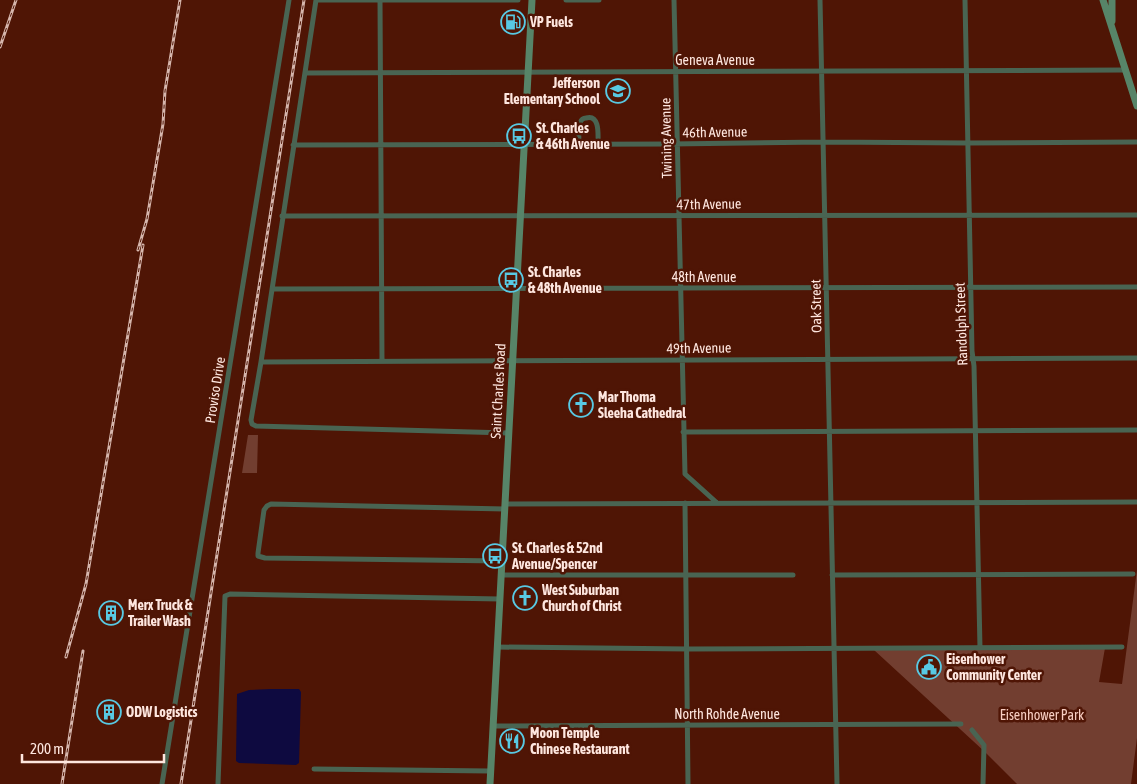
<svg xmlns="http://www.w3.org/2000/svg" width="1137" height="784" viewBox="0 0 1137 784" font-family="'Asap Condensed',sans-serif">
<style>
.green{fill:#723e30}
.water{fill:#0e0a40}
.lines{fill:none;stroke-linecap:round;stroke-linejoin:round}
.minor{stroke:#496452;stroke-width:5}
.secondary{stroke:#578468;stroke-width:7}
.rail-casing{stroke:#d6b6ad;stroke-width:3}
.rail{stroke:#4f1505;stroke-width:1;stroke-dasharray:4;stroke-linecap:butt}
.labels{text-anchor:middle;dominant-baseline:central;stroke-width:5;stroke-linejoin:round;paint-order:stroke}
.poi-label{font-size:14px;font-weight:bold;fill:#fee6df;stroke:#4f1505;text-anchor:start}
.street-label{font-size:14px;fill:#fee6df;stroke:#4f1505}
.park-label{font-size:14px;fill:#f8cec2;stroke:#4f1505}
</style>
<rect width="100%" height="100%" fill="#4f1505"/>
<path class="green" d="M248 435H258L257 473H242Z
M1137 570V738L1131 784H1017L985 752 874 650 1105 648 1099 682 1122 684Z"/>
<path class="water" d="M271 689H299L301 692 299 763 296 765 239 763 236 761 237 694 249 690Z"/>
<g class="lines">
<path class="minor" d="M316 0 261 362 251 420 252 424 256 426 508 433
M316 0H518
M380 0 382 361
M566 0H599
M674 0 685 474 716 502
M820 0 837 784
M965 0 972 351 974 366 980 648
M305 73 1125 70
M579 143C579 137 578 128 580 123 581 120 583 118 586 118 600 114 598 135 598 143
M293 145 671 144 824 142 968 143 1137 142
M282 216 1137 215
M272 289 1137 287
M261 362 1137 358
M683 432 1137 430
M685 503 688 784
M505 504 1137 502
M502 561 265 558 258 556V553L264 510 267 506 271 504 505 509
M501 575H793
M832 575 1133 574
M497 647 688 649 1122 647
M493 726 961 724
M972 730 984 745 983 784
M314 769 490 771
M162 784 289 0
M218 784 225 596 230 594 500 599"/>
<path class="secondary" d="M1103 0 1137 106
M1112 0V21
M490 784 532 0"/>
<g class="rail-casing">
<path id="rail" d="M0 47 16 0
M138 250 147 219 163 124 165 91 180 0
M66 657 86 584 143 245
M62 784 83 651
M181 784 304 0"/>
</g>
<use href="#rail" class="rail"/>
</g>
<defs>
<g id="fuel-ring" transform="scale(1.25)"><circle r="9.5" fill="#4f1505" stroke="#58c9e3" stroke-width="1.5"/><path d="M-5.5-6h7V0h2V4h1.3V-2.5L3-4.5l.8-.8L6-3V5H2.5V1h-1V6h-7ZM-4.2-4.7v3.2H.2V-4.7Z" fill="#58c9e3"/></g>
<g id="school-ring" transform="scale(1.25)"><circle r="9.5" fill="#4f1505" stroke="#58c9e3" stroke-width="1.5"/><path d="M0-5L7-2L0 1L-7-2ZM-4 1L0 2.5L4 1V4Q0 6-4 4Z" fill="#58c9e3"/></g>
<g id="bus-ring" transform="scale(1.25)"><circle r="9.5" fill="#4f1505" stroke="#58c9e3" stroke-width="1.5"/><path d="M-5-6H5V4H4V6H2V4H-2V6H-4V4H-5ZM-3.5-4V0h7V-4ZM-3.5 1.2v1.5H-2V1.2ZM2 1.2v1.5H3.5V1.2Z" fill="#58c9e3"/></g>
<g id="church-ring" transform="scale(1.25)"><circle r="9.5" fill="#4f1505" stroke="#58c9e3" stroke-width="1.5"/><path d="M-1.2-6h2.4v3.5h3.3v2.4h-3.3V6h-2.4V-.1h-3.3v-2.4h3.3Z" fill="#58c9e3"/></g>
<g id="building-ring" transform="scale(1.25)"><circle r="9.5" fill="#4f1505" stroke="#58c9e3" stroke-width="1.5"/><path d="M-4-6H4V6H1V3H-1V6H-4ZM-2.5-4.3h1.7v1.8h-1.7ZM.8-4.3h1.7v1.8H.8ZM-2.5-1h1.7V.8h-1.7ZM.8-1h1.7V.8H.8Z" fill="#58c9e3"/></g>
<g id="civic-ring" transform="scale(1.25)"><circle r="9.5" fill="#4f1505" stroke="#58c9e3" stroke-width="1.5"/><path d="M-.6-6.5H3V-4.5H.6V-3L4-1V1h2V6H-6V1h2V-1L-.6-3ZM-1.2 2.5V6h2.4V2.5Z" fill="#58c9e3"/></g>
<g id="restaurant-ring" transform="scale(1.25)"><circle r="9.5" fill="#4f1505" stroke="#58c9e3" stroke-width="1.5"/><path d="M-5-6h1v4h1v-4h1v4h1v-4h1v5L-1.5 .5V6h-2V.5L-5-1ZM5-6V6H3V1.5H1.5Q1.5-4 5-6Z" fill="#58c9e3"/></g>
</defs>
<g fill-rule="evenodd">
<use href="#fuel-ring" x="513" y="22"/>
<use href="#school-ring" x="618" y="91"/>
<use href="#bus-ring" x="519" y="136"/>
<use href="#bus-ring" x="511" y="280"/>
<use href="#church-ring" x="581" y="405"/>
<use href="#bus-ring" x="495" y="556"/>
<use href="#church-ring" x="525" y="598"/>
<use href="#building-ring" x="111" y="613"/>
<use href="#civic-ring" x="929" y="667"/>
<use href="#building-ring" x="109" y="712"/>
<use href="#restaurant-ring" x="512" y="741"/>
</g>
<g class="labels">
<g class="poi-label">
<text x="530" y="22">VP Fuels</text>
<text x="600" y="83" text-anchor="end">Jefferson<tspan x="600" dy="16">Elementary School</tspan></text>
<text x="536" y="128">St. Charles<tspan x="536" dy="16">&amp; 46th Avenue</tspan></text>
<text x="528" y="272">St. Charles<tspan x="528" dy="16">&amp; 48th Avenue</tspan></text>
<text x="598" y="397">Mar Thoma<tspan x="598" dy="16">Sleeha Cathedral</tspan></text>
<text x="512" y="548">St. Charles &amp; 52nd<tspan x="512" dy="16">Avenue/Spencer</tspan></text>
<text x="542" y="590">West Suburban<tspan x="542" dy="16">Church of Christ</tspan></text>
<text x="128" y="605">Merx Truck &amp;<tspan x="128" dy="16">Trailer Wash</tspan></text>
<text x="946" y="659">Eisenhower<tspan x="946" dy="16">Community Center</tspan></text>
<text x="126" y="712">ODW Logistics</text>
<text x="530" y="733">Moon Temple<tspan x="530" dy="16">Chinese Restaurant</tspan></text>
</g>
<g class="street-label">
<text x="715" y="60">Geneva Avenue</text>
<text transform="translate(715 132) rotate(-1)">46th Avenue</text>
<text transform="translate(666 138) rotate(-91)">Twining Avenue</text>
<text transform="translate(709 204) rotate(-1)">47th Avenue</text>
<text x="704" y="277">48th Avenue</text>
<text transform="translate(816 306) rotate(-91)">Oak Street</text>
<text transform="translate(961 324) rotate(-92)">Randolph Street</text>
<text transform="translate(699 348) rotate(-1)">49th Avenue</text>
<text transform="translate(215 390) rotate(-81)">Proviso Drive</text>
<text transform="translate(498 391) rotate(-87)">Saint Charles Road</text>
<text x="727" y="714">North Rohde Avenue</text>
</g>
<g class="park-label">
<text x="1042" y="715">Eisenhower Park</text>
</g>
</g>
<path d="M22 754v8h142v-8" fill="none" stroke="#fee6df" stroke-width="2.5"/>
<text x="30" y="754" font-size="15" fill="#fee6df" stroke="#4f1505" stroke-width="4" paint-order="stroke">200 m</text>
</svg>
